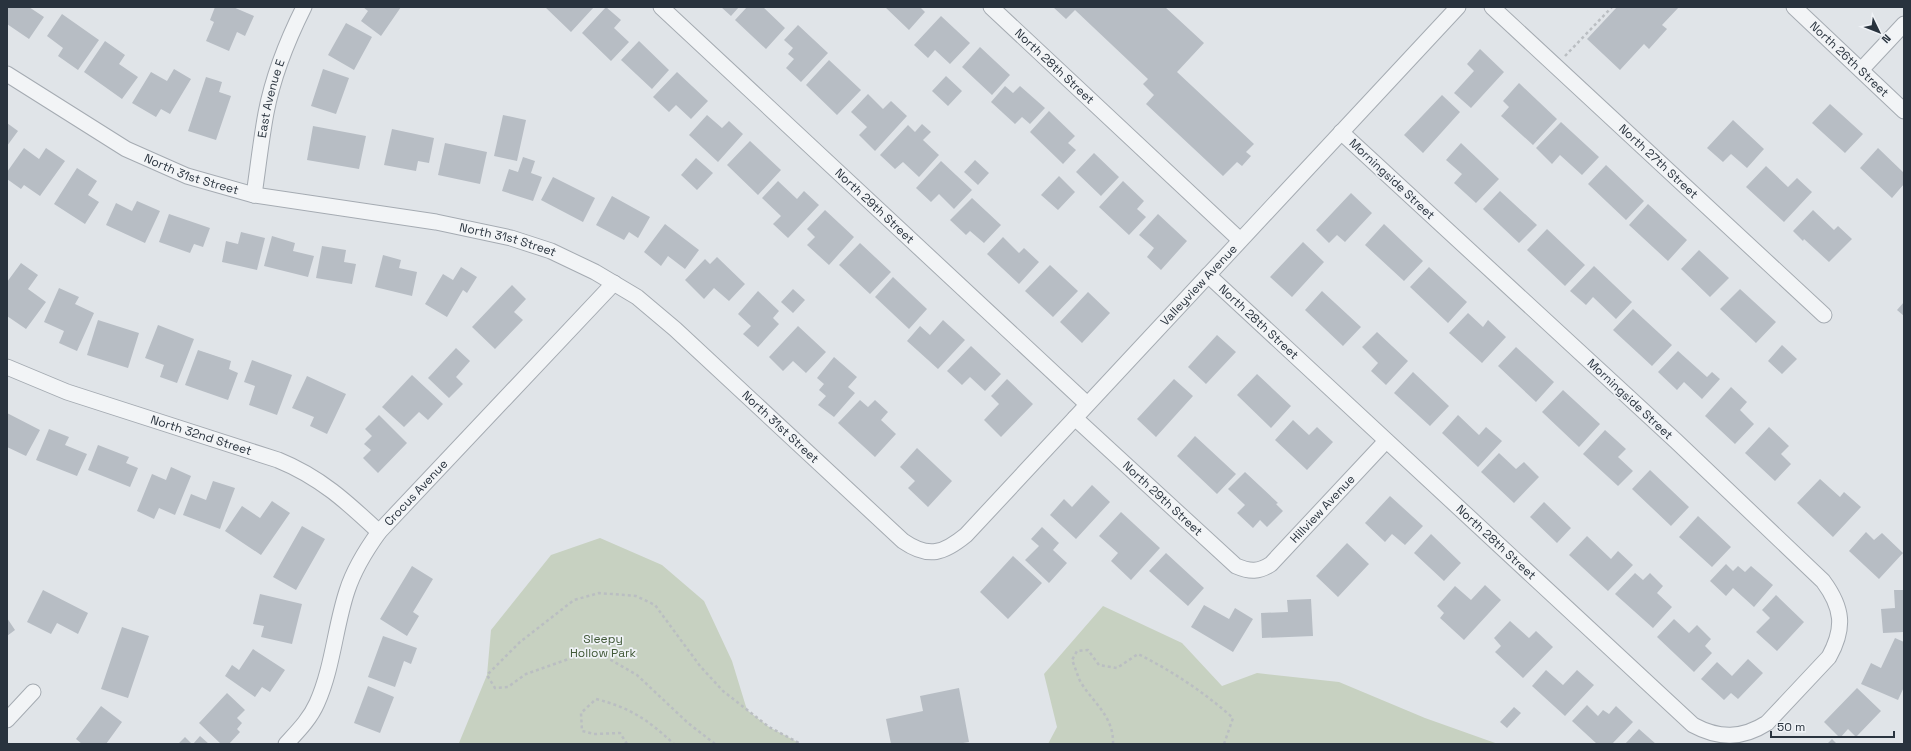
<svg xmlns="http://www.w3.org/2000/svg" width="1911" height="751" viewBox="0 0 1911 751" font-family="'Space Grotesk',sans-serif">
<style>
.green{fill:#c7d1c1}
.building{fill:#b7bdc4}
.lines{fill:none;stroke-linecap:round;stroke-linejoin:round}
.street-casing{stroke:#a5abb2;stroke-width:17}
.path{stroke:#babec2;stroke-width:2.5;stroke-dasharray:3 3;stroke-linecap:butt}
.street{stroke:#f2f4f6;stroke-width:15}
.labels{text-anchor:middle;dominant-baseline:central;stroke-width:3.5;stroke-linejoin:round;paint-order:stroke}
.street-label{font-size:12px;fill:#29333e;stroke:#eff2f6}
.park-label{font-size:12px;fill:#415938;stroke:#eff2f6}
</style>
<rect width="100%" height="100%" fill="#e0e4e8"/>
<path class="green" d="M600 538 662 565 704 601 732 661 747 710 769 727 801 744 459 743 487 675 491 630 551 555Z
M1103 606 1182 643 1222 686 1257 673 1339 682 1425 718 1498 744H1048L1057 727 1044 674Z"/>
<path class="building" d="M7 7H29L44 17 29 39 7 24Z
M215 7H233L254 16 245 36 237 32 229 51 206 41 214 22 210 20Z
M363 7H401L381 36 361 21 368 11Z
M545 7H594L571 32Z
M606 7 621 20 614 28 629 42 611 61 582 33Z
M721 7H739L731 16Z
M747 7H763L785 28 766 49 735 20Z
M885 7H920L925 12 909 30Z
M1053 7H1165L1204 43 1177 72 1254 144 1246 152 1251 156 1242 166 1237 162 1223 176 1146 104 1154 95 1143 84 1148 79 1075 10 1066 19Z
M1617 7H1679L1662 25 1667 29 1649 49 1644 44 1620 70 1587 39Z
M62 14 99 40 78 70 58 56 63 48 47 36Z
M941 16 970 43 950 64 935 50 928 58 914 45Z
M346 23 372 37 354 70 328 55Z
M798 25 828 53 801 82 786 68 794 59 788 54 793 48 784 40Z
M105 41 125 55 119 64 138 77 122 99 84 72Z
M639 41 669 70 652 89 621 60Z
M980 47 1010 75 992 95 962 67Z
M1480 49 1504 72 1471 108 1454 93 1474 71 1467 64Z
M829 60 861 90 837 115 806 85Z
M174 69 191 79 170 114 161 109 156 117 132 103 151 72 167 81Z
M323 69 349 78 336 114 311 106Z
M677 72 708 101 691 119 676 105 669 112 653 97Z
M946 76 962 91 948 106 932 91Z
M206 77 222 82 219 92 231 96 216 140 188 131Z
M1519 83 1557 119 1533 145 1501 116 1509 107 1503 101Z
M1005 86 1013 93 1020 86 1045 108 1030 124 1022 117 1015 124 991 102Z
M868 94 883 109 891 101 907 116 875 151 859 135 867 127 851 112Z
M1442 95 1460 112 1423 153 1404 135Z
M1830 104 1863 134 1845 153 1812 123Z
M1049 111 1075 136 1068 143 1076 150 1063 164 1030 132Z
M503 115 526 120 517 161 494 156Z
M707 115 722 128 729 121 743 134 718 162 689 135Z
M1733 120 1764 149 1747 168 1731 154 1723 162 1707 148Z
M1561 122 1599 157 1582 175 1560 155 1552 164 1536 148Z
M7 123 18 131 7 146Z
M922 124 931 132 923 140 939 155 919 177 903 162 895 169 880 155 908 125 915 132Z
M313 126 366 136 359 169 307 160Z
M392 129 434 138 429 163 418 161 416 171 384 165Z
M750 141 781 170 758 195 727 165Z
M445 143 487 152 480 184 438 175Z
M1461 143 1499 179 1476 203 1454 183 1462 174 1446 160Z
M24 148 39 159 46 148 65 161 40 196 24 185 21 189 7 179V172Z
M1878 148 1904 173V184L1892 198 1860 168Z
M1094 153 1119 177 1101 196 1076 172Z
M523 157 535 161 531 173 542 177 533 201 502 191 509 169 518 172Z
M696 158 713 173 697 190 681 175Z
M975 160 989 173 978 185 964 172Z
M941 161 972 190 954 209 939 194 931 202 916 188Z
M1606 165 1644 201 1626 220 1588 184Z
M1766 166 1788 187 1797 178 1812 192 1784 222 1746 187Z
M77 168 97 181 88 195 99 202 85 224 54 204Z
M1059 176 1075 192 1058 210 1041 195Z
M553 177 595 198 583 222 541 200Z
M778 181 797 199 804 191 819 205 788 238 773 224 781 216 762 198Z
M1123 181 1144 201 1137 209 1146 217 1129 235 1099 207Z
M1500 191 1537 225 1519 243 1483 209Z
M1351 193 1372 213 1345 242 1337 235 1329 243 1316 230Z
M612 196 650 217 638 238 629 232 624 240 596 225Z
M972 198 1001 225 984 243 970 231 966 235 950 220Z
M137 201 160 211 145 243 106 225 116 203 132 211Z
M1648 204 1687 240 1668 261 1629 225Z
M825 210 854 237 829 265 807 245 815 237 807 229Z
M1813 210 1834 230 1838 226 1852 239 1829 262 1804 239 1803 241 1793 231Z
M169 214 210 228 203 247 194 244 190 253 159 242Z
M1158 214 1187 241 1161 270 1147 257 1154 248 1139 235Z
M665 224 699 250 685 269 668 256 661 266 644 252Z
M1384 224 1423 261 1404 281 1365 245Z
M1547 229 1585 265 1565 286 1527 250Z
M241 232 265 238 257 270 222 262 226 241 238 244Z
M272 236 295 243 293 251 314 256 308 277 264 266Z
M1003 237 1019 253 1024 248 1039 262 1019 284 987 254Z
M1303 242 1324 262 1292 297 1270 277Z
M860 243 891 272 870 294 839 265Z
M322 246 346 250 344 262 356 264 352 284 316 278Z
M1699 250 1729 278 1710 297 1681 269Z
M383 255 401 260 399 268 417 272 412 296 375 287Z
M717 257 745 284 729 301 714 288 704 299 685 280 705 259 710 264Z
M21 263 38 275 28 289 46 302 26 329 7 316V282Z
M1050 265 1078 291 1053 317 1025 291Z
M1594 266 1632 302 1616 319 1593 297 1586 305 1570 291Z
M461 267 477 277 467 293 463 290 447 317 425 304 443 274 453 280Z
M1429 267 1467 302 1448 323 1410 287Z
M893 277 927 309 909 329 875 297Z
M512 285 526 299 514 312 523 320 495 349 472 327Z
M59 288 79 297 75 304 94 313 77 351 59 343 64 331 44 322Z
M793 289 805 300 793 313 781 302Z
M1740 289 1776 322 1756 343 1720 309Z
M758 291 779 311 773 318 779 324 758 347 743 334 751 326 738 314Z
M1322 291 1361 327 1343 346 1305 310Z
M1088 292 1110 313 1082 343 1060 322Z
M1904 302V316L1897 310Z
M1633 309 1672 345 1652 366 1613 330Z
M1468 313 1483 327 1488 320 1506 337 1482 363 1449 333Z
M98 320 139 333 128 368 87 355Z
M943 320 965 340 938 369 907 341 920 326 930 335Z
M158 325 194 339 177 383 160 377 164 365 145 358Z
M798 326 826 352 806 373 793 361 783 371 769 357Z
M1377 332 1408 361 1386 385 1371 371 1378 363 1362 347Z
M1217 335 1236 352 1206 384 1188 367Z
M1782 345 1797 359 1782 374 1768 361Z
M971 346 1001 374 985 391 970 377 962 385 947 371Z
M1516 347 1554 382 1536 402 1498 366Z
M456 348 470 361 456 377 463 384 449 398 428 378Z
M198 350 231 361 229 369 238 373 228 400 185 385Z
M1678 351 1707 377 1712 372 1720 379 1702 399 1684 382 1677 390 1658 372Z
M834 357 857 377 848 387 855 393 834 417 818 405 826 396 819 390 824 384 817 378Z
M252 360 292 375 277 415 249 405 255 386 244 382Z
M1413 372 1449 406 1430 426 1394 393Z
M1257 374 1291 406 1271 428 1237 395Z
M412 375 443 404 428 420 419 412 404 427 382 407Z
M307 376 346 394 327 434 310 426 314 417 292 408Z
M1007 379 1033 404 1001 437 984 420 999 404 991 396Z
M1174 379 1193 396 1156 437 1137 419Z
M1731 387 1747 402 1740 410 1754 424 1735 444 1705 416Z
M1563 390 1600 424 1579 447 1542 412Z
M860 400 868 407 875 400 888 412 881 420 896 434 875 457 838 423Z
M7 413 40 430 26 456 7 447Z
M379 415 407 443 378 473 363 458 371 450 364 444 372 436 365 429Z
M1458 415 1479 435 1486 427 1502 441 1478 467 1442 433Z
M1293 420 1309 435 1317 427 1333 442 1307 470 1275 440Z
M1769 427 1789 446 1781 454 1791 464 1775 481 1745 453Z
M49 429 69 437 65 445 87 454 77 476 36 460Z
M1605 430 1626 449 1618 457 1633 471 1618 486 1583 454Z
M1195 436 1236 474 1217 494 1177 456Z
M98 445 129 457 126 463 138 468 130 487 88 470Z
M917 448 952 481 928 507 908 488 915 481 900 467Z
M1499 453 1516 469 1524 462 1539 477 1514 503 1481 472Z
M171 467 191 476 175 515 159 508 154 519 137 511 152 474 166 480Z
M1650 470 1689 507 1671 526 1632 489Z
M1245 472 1278 503 1276 504 1283 511 1267 527 1260 520 1253 528 1237 513 1245 505 1228 489Z
M1820 479 1840 497 1844 492 1861 507 1833 537 1797 503Z
M213 481 235 488 220 529 183 515 191 494 206 500Z
M1092 485 1110 502 1076 539 1050 515 1064 499 1072 507Z
M1390 496 1423 526 1405 545 1392 534 1385 542 1365 523Z
M272 501 290 513 261 555 225 531 242 506 260 518Z
M1544 502 1571 528 1557 543 1530 517Z
M1121 512 1160 548 1131 580 1111 561 1118 553 1099 536Z
M1698 516 1731 547 1712 567 1679 537Z
M302 526 325 539 296 590 273 577Z
M1042 527 1059 543 1053 550 1067 563 1049 583 1025 560 1039 546 1031 539Z
M1866 532 1874 540 1882 533 1903 553 1879 579 1849 551Z
M1431 534 1461 563 1444 581 1414 553Z
M1587 536 1611 559 1618 551 1633 565 1608 591 1569 555Z
M1347 543 1369 564 1338 597 1316 576Z
M1166 553 1204 588 1188 606 1149 571Z
M1013 556 1042 583 1008 619 980 592Z
M1726 564 1733 571 1738 566 1745 572 1751 566 1773 585 1754 607 1733 588 1726 596 1710 581Z
M412 566 433 579 413 612 419 616 407 636 380 619Z
M1635 573 1643 580 1650 573 1663 586 1657 593 1672 607 1653 628 1615 594Z
M1485 585 1501 600 1464 640 1440 618 1444 613 1437 606 1455 586 1471 600Z
M43 590 88 613 78 634 57 623 51 634 27 622Z
M1894 590H1904V632L1883 633 1881 609 1895 608Z
M260 594 302 604 292 644 261 637 264 626 253 624Z
M1776 595 1804 622 1777 651 1756 632 1770 618 1762 610Z
M1311 599 1313 636 1262 638 1261 613 1288 612 1287 600Z
M1204 605 1229 619 1235 608 1253 619 1233 652 1191 627Z
M7 618 15 630 7 636Z
M1674 619 1689 633 1697 625 1711 639 1705 646 1712 653 1694 672 1657 637Z
M1510 621 1529 638 1536 631 1553 647 1523 678 1495 652 1501 646 1494 638Z
M122 627 149 636 128 698 101 689Z
M383 636 417 648 411 664 404 661 395 687 368 677Z
M1895 638 1904 642V687L1898 700 1861 684 1871 663 1881 668Z
M253 649 285 670 270 692 262 687 255 697 225 676 232 665 239 670Z
M1748 659 1763 673 1738 699 1731 693 1724 700 1701 679 1717 662 1732 676Z
M1546 670 1563 685 1577 670 1594 685 1565 716 1532 686Z
M368 686 394 697 380 733 354 723Z
M959 688 969 742 957 744H891L886 719 923 711 920 696Z
M1857 688 1881 711 1856 737 1848 729 1840 738 1824 722Z
M227 693 245 710 237 718 242 723 237 729 240 732 229 744H221L199 723Z
M1587 705 1598 716 1603 710 1609 714 1616 706 1633 722 1612 744H1597L1572 721Z
M101 706 122 722 106 744H82L76 739Z
M1514 707 1521 713 1507 728 1500 722Z
M1639 729 1656 744H1625Z
M200 736 209 744H193Z
M185 737 192 744H178Z
M1832 739 1837 744H1827Z"/>
<g class="lines">
<g class="street-casing">
<g id="street">
<path id="s1" d="M661 7 1087 404"/>
<path id="s2" d="M991 7 1240 240"/>
<path id="s3" d="M1492 7 1824 315"/>
<path id="s4" d="M1794 7 1904 111"/>
<path d="M1861 70 1904 24"/>
<path id="s5" d="M7 74 126 149 187 176 254 195 436 222 511 238 551 251 595 272 637 297 675 329 903 541C929 559 944 553 966 535L1458 7"/>
<path id="s6" d="M254 195C258 168 261 140 266 113 273 76 287 41 304 7"/>
<path id="s7" d="M1208 275 1693 725C1719 739 1742 739 1767 723L1829 657C1845 628 1843 608 1823 581L1676 441 1341 132"/>
<path id="s8" d="M7 367 67 392 278 460C320 477 347 502 379 532"/>
<path id="s9" d="M1075 418 1236 566C1250 572 1259 572 1271 564L1386 441"/>
<path d="M7 720 33 692"/>
<path id="s10" d="M286 744C298 731 310 719 317 703 333 667 335 627 347 591 354 569 366 550 379 532L614 283"/>
</g>
</g>
<path class="path" d="M1565 56 1612 7
M627 744 620 733 594 734 582 731 581 713 596 699C631 708 648 720 674 744
M715 744 688 723 637 675 604 656 580 655 526 674 508 687 495 688 487 675 520 642 574 600 599 593 636 596 655 605 700 666 723 691 769 727 801 744
M1113 744C1114 716 1093 703 1080 681 1077 674 1075 667 1072 660L1077 651 1088 650 1099 665 1117 668 1138 654C1172 671 1204 692 1233 718L1224 744"/>
<use href="#street" class="street"/>
</g>
<g class="labels">
<g class="street-label">
<text stroke="none"><textPath href="#s4" startOffset="76">North 26th Street</textPath></text>
<text stroke="none"><textPath href="#s2" startOffset="87">North 28th Street</textPath></text>
<text stroke="none"><textPath href="#s6" startOffset="98">East Avenue E</textPath></text>
<text stroke="none"><textPath href="#s3" startOffset="227">North 27th Street</textPath></text>
<text stroke="none"><textPath href="#s5" startOffset="211">North 31st Street</textPath></text>
<text transform="translate(1392 179) rotate(43)">Morningside Street</text>
<text stroke="none"><textPath href="#s1" startOffset="292">North 29th Street</textPath></text>
<text stroke="none"><textPath href="#s5" startOffset="535">North 31st Street</textPath></text>
<text stroke="none"><textPath href="#s5" startOffset="1450">Valleyview Avenue</textPath></text>
<text stroke="none"><textPath href="#s7" startOffset="69">North 28th Street</textPath></text>
<text transform="translate(1630 399) rotate(43)">Morningside Street</text>
<text stroke="none"><textPath href="#s5" startOffset="871">North 31st Street</textPath></text>
<text stroke="none"><textPath href="#s8" startOffset="206">North 32nd Street</textPath></text>
<text stroke="none"><textPath href="#s10" startOffset="289">Crocus Avenue</textPath></text>
<text stroke="none"><textPath href="#s9" startOffset="119">North 29th Street</textPath></text>
<text stroke="none"><textPath href="#s9" startOffset="331">Hillview Avenue</textPath></text>
<text stroke="none"><textPath href="#s7" startOffset="393">North 28th Street</textPath></text>
</g>
<g class="park-label">
<text x="603" y="639">Sleepy<tspan x="603" dy="14">Hollow Park</tspan></text>
</g>
</g>
<rect width="1911" height="751" fill="none" stroke="#29333e" stroke-width="16"/>
<g transform="translate(1879 32) rotate(133)" stroke="#eff2f6" stroke-width="3" paint-order="stroke">
<path d="M0-3L7 15L0 10L-7 15Z" fill="#29333e"/>
<text y="-6" font-size="11" font-weight="bold" text-anchor="middle" fill="#29333e">N</text>
</g>
<path d="M1771 731v6h123v-6" fill="none" stroke="#29333e" stroke-width="2"/>
<text x="1777" y="731" font-size="12" fill="#29333e" stroke="#eff2f6" stroke-width="3" paint-order="stroke">50 m</text>
</svg>
